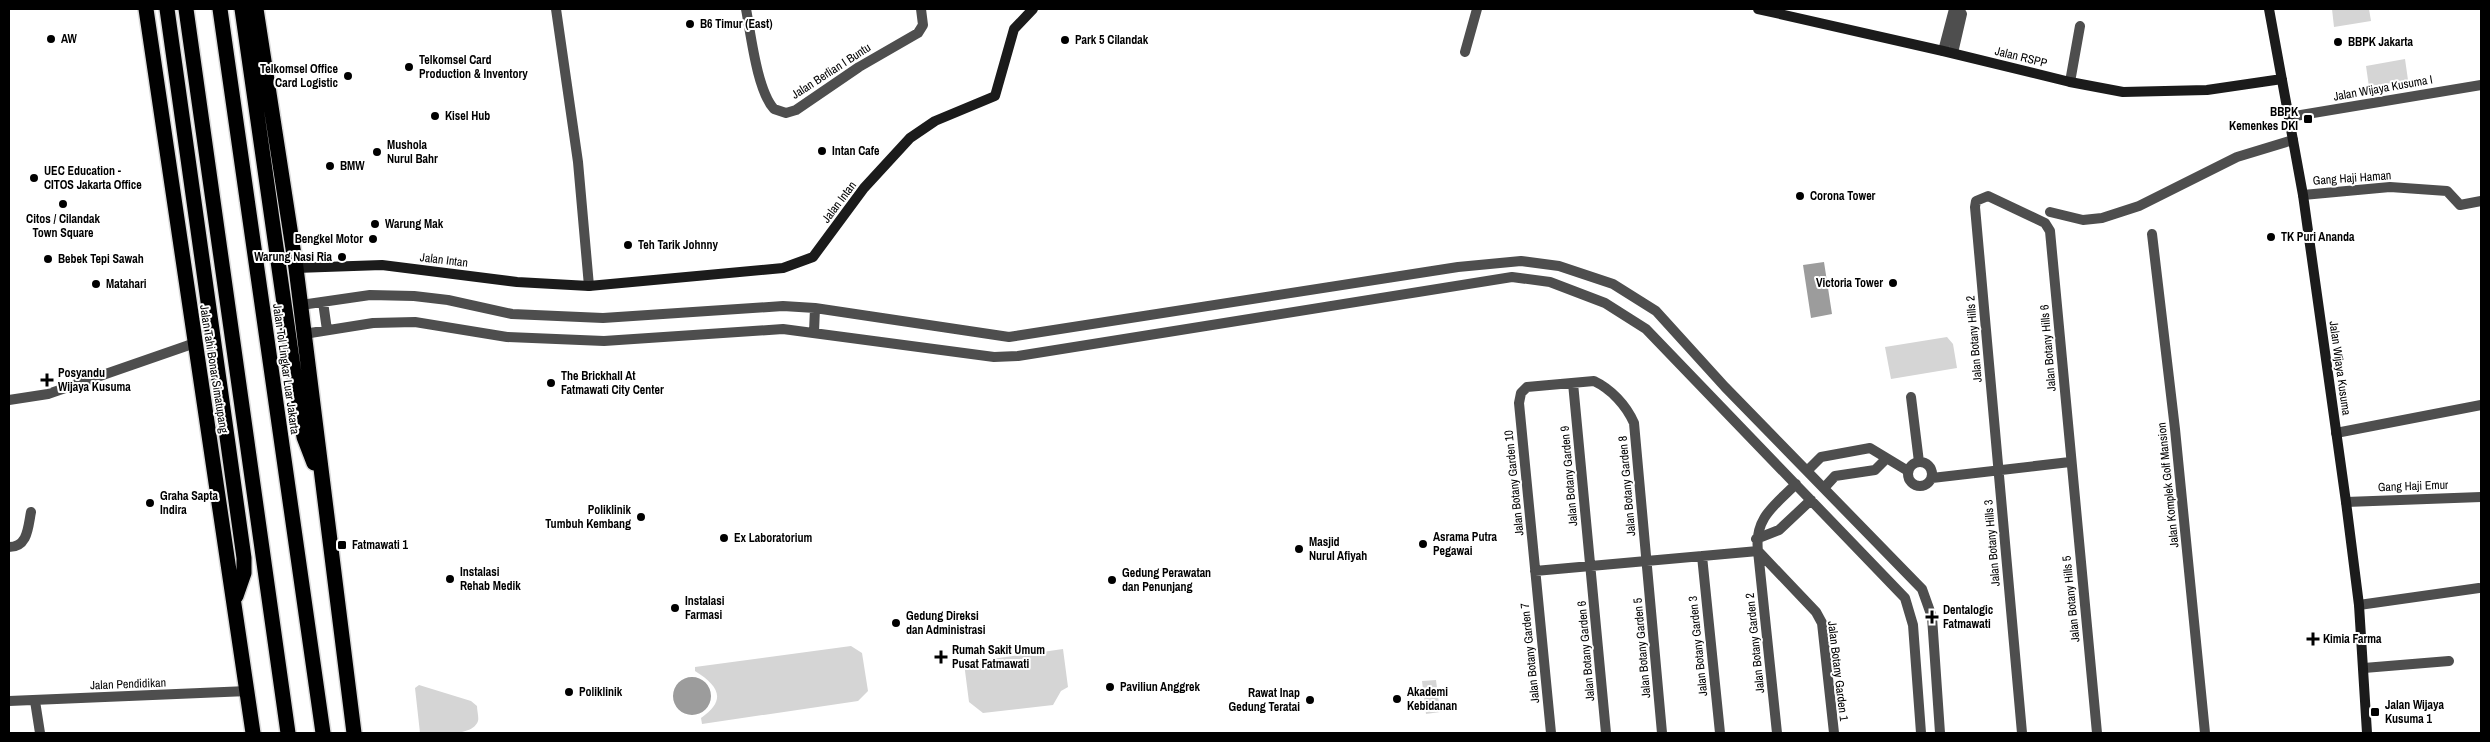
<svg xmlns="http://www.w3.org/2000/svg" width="2490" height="742" viewBox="0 0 2490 742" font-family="'Archivo Narrow',sans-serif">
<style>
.green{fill:#d5d5d5}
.water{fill:#9c9c9c}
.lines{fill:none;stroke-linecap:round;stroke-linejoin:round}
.highway-casing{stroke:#dbdbdb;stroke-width:18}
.street{stroke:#4e4e4e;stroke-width:10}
.secondary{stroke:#1b1b1b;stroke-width:10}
.highway{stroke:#000;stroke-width:15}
.poi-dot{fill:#000;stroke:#fff;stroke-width:2}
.labels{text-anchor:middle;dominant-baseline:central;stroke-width:4;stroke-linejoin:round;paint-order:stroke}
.poi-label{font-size:12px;font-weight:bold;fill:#000;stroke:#fff;text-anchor:start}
.street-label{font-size:12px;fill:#000;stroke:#fff}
</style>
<rect width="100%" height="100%" fill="#fff"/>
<path class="green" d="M2332 9H2369L2371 21 2334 27Z
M2405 59 2408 80 2369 87 2366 66Z
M1947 337 1953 344 1957 368 1891 379 1885 347Z
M851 646 862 653 868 691 858 701 702 724 701 718C727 700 719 686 695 671V667Z
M1063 649 1068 687 1061 691 1053 705 983 713 969 702 964 663Z
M1436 680 1440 712 1426 714 1422 681Z
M419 685 471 701 477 706C477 711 479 717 478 721 472 738 434 733 420 733L415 688Z"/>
<path class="water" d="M1824 262 1832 314 1811 318 1803 265Z
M673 696a19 19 0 1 1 38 0a19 19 0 1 1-38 0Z"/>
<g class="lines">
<g class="highway-casing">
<path id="highway" d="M146 9 253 733
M167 9 244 558V573L236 596
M186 9 288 733
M220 9 323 733
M242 9 300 415 304 437 314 463
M256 9 296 268 354 733"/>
</g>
<path class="street" d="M556 9 578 162 589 286
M746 9C751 35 757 90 774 109L786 113 796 110 859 67 918 33 923 25 921 9
M1943 51 1954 9
M1465 52 1477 9
M1953 53 1962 14 1959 9
M2070 82 2080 26
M2289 117 2481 85
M2303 195 2390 187 2447 191 2460 205 2481 201
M2050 212 2083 220 2102 218 2139 206 2237 157 2293 140
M2152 234 2175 429 2205 733
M323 302 327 330
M301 305 370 295 414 296 448 300 512 314 603 318 783 306 815 308 1009 337 1458 267 1521 261 1559 266 1613 284 1656 311 1725 387 1922 589 1932 617 1940 733
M814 332 815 308
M304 334 373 323 415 322 507 337 604 341 783 329 994 357 1018 356 1512 277 1550 282 1605 303 1646 329 1905 598 1913 625 1921 733
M1573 383 1606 733
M1911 397 1919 462
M9 400 48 394 195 343
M2336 433 2481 405
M1908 474a12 12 0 1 1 24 0a12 12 0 1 1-24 0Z
M1807 471 1821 457 1870 448 1908 471
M1932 478 2070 462
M1824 488 1835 476 1875 470 1886 459
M2346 502 2481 497
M1756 539 1779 530 1811 500
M9 547C28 547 28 527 31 512
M1758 551 1816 612 1822 623 1834 733
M1758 551 1777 733
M1702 556 1720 733
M1535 571 1758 551C1754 518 1775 505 1796 484
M2359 605 2479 588
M2364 668 2449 661
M9 701 248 691
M35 701 40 733
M1551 733 1519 403 1521 393 1527 387 1594 381C1611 389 1626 405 1634 423L1662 733
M2022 733 1975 207 1976 201 1988 196 2045 223 2050 231 2097 733"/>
<path class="secondary" d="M1758 9 1943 51 2070 82 2123 92 2207 90 2282 79
M2269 9 2303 195 2346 502 2359 605 2367 733
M296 268 382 265 517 282 589 286 783 268 813 257 864 188 910 138 935 121 995 96 1014 29 1033 9"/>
<use href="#highway" class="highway"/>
</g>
<g class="poi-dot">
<circle cx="690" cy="24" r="5"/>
<circle cx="51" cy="39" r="5"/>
<circle cx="1065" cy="40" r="5"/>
<circle cx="2338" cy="42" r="5"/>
<circle cx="409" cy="67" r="5"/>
<circle cx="348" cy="76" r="5"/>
<circle cx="435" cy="116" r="5"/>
<rect x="2303" y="114" width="10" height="10" rx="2.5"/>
<circle cx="822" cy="151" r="5"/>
<circle cx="377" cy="152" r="5"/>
<circle cx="330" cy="166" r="5"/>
<circle cx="34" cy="178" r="5"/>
<circle cx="1800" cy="196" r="5"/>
<circle cx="63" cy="204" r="5"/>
<circle cx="375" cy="224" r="5"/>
<circle cx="2271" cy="237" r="5"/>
<circle cx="373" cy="239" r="5"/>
<circle cx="628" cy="245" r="5"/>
<circle cx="342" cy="257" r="5"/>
<circle cx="48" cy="259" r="5"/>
<circle cx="1893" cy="283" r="5"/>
<circle cx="96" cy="284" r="5"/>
<path d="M44.5 372.5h5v5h5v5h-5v5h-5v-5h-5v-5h5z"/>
<circle cx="551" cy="383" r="5"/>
<circle cx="150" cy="503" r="5"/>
<circle cx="641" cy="517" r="5"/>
<circle cx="724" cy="538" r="5"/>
<circle cx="1423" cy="544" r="5"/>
<rect x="337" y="540" width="10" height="10" rx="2.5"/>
<circle cx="1299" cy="549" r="5"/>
<circle cx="450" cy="579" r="5"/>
<circle cx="1112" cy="580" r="5"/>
<circle cx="675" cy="608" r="5"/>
<path d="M1929.5 609.5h5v5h5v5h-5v5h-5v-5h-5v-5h5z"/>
<circle cx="896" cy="623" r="5"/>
<path d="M2310.5 631.5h5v5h5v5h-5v5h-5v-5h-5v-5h5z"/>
<path d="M938.5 649.5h5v5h5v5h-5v5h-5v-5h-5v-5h5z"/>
<circle cx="1110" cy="687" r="5"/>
<circle cx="569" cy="692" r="5"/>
<circle cx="1397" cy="699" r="5"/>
<circle cx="1310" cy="700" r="5"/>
<rect x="2370" y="707" width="10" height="10" rx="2.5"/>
</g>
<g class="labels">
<g class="poi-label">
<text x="700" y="24">B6 Timur (East)</text>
<text x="61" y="39">AW</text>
<text x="1075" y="40">Park 5 Cilandak</text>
<text x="2348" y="42">BBPK Jakarta</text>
<text x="419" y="60">Telkomsel Card<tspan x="419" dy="14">Production &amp; Inventory</tspan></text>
<text x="338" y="69" text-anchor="end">Telkomsel Office<tspan x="338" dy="14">Card Logistic</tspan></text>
<text x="2298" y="112" text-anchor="end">BBPK<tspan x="2298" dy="14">Kemenkes DKI</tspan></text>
<text x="445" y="116">Kisel Hub</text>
<text x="387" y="145">Mushola<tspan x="387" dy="14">Nurul Bahr</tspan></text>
<text x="832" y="151">Intan Cafe</text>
<text x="340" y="166">BMW</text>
<text x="44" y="171">UEC Education -<tspan x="44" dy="14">CITOS Jakarta Office</tspan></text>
<text x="1810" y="196">Corona Tower</text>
<text x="63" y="219" text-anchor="middle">Citos / Cilandak<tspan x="63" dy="14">Town Square</tspan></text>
<text x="385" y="224">Warung Mak</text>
<text x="2281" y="237">TK Puri Ananda</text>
<text x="363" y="239" text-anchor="end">Bengkel Motor</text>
<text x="638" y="245">Teh Tarik Johnny</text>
<text x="332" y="257" text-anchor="end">Warung Nasi Ria</text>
<text x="58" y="259">Bebek Tepi Sawah</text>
<text x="1883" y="283" text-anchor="end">Victoria Tower</text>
<text x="106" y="284">Matahari</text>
<text x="58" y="373">Posyandu<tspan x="58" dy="14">Wijaya Kusuma</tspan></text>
<text x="561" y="376">The Brickhall At<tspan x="561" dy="14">Fatmawati City Center</tspan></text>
<text x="160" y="496">Graha Sapta<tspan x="160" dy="14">Indira</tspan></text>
<text x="631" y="510" text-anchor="end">Poliklinik<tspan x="631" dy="14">Tumbuh Kembang</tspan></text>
<text x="1433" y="537">Asrama Putra<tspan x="1433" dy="14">Pegawai</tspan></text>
<text x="734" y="538">Ex Laboratorium</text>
<text x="1309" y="542">Masjid<tspan x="1309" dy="14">Nurul Afiyah</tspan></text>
<text x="352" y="545">Fatmawati 1</text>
<text x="460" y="572">Instalasi<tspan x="460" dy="14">Rehab Medik</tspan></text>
<text x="1122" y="573">Gedung Perawatan<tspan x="1122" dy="14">dan Penunjang</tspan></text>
<text x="685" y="601">Instalasi<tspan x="685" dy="14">Farmasi</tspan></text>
<text x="1943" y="610">Dentalogic<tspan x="1943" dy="14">Fatmawati</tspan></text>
<text x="906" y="616">Gedung Direksi<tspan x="906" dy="14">dan Administrasi</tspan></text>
<text x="2323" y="639">Kimia Farma</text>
<text x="952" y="650">Rumah Sakit Umum<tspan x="952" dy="14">Pusat Fatmawati</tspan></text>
<text x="1120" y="687">Paviliun Anggrek</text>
<text x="579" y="692">Poliklinik</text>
<text x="1407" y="692">Akademi<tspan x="1407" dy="14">Kebidanan</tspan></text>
<text x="1300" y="693" text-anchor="end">Rawat Inap<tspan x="1300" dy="14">Gedung Teratai</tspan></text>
<text x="2385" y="705">Jalan Wijaya<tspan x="2385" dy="14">Kusuma 1</tspan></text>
</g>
<g class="street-label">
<text transform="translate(2021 57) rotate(14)">Jalan RSPP</text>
<text transform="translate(831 71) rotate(-33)">Jalan Berlian I Buntu</text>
<text transform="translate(2383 88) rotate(-10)">Jalan Wijaya Kusuma I</text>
<text transform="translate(2352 178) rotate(-4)">Gang Haji Haman</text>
<text transform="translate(839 202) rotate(-53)">Jalan Intan</text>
<text transform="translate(444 260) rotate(7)">Jalan Intan</text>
<text transform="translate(1974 339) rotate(-95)">Jalan Botany Hills 2</text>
<text transform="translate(2048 348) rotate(-95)">Jalan Botany Hills 6</text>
<text transform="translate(2340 368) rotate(82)">Jalan Wijaya Kusuma</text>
<text transform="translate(214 369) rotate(81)">Jalan Tahi Bonar Simatupang</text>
<text transform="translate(286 369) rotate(82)">Jalan Tol Lingkar Luar Jakarta</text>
<text transform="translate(1569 476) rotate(-95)">Jalan Botany Garden 9</text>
<text transform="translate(1514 483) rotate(-96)">Jalan Botany Garden 10</text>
<text transform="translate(2168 485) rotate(-96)">Jalan Komplek Golf Mansion</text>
<text transform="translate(1627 486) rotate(-95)">Jalan Botany Garden 8</text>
<text transform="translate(2413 486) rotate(-2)">Gang Haji Emur</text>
<text transform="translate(1992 543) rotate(-95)">Jalan Botany Hills 3</text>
<text transform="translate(2071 599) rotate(-96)">Jalan Botany Hills 5</text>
<text transform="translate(1755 643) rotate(-96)">Jalan Botany Garden 2</text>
<text transform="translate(1698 646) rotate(-96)">Jalan Botany Garden 3</text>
<text transform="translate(1642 648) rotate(-95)">Jalan Botany Garden 5</text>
<text transform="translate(1586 651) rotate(-95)">Jalan Botany Garden 6</text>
<text transform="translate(1530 653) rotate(-96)">Jalan Botany Garden 7</text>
<text transform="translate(1838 671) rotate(83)">Jalan Botany Garden 1</text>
<text transform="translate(128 684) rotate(-2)">Jalan Pendidikan</text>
</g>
</g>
<rect width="2490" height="742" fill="none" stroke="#000000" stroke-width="20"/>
</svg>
